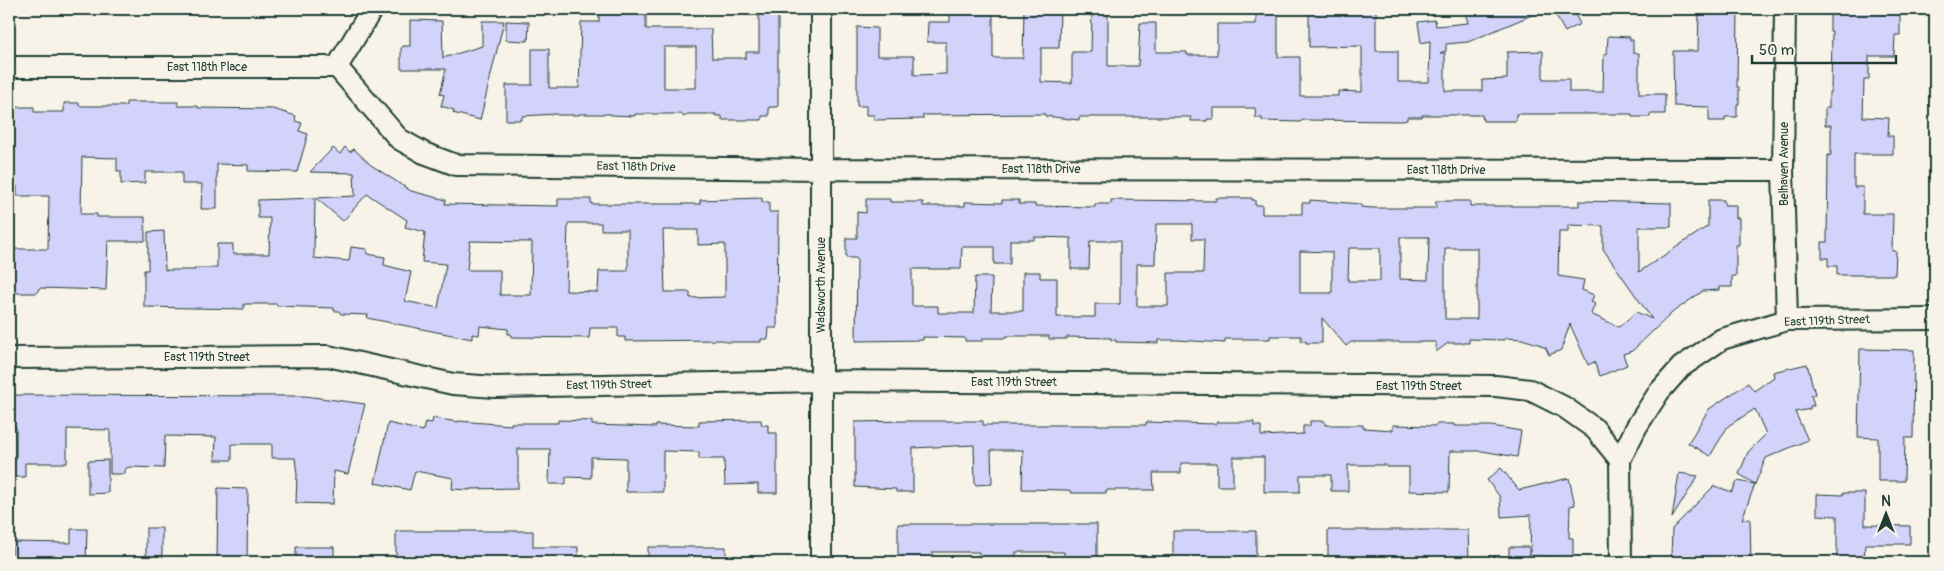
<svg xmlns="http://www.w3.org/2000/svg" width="1944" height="571" viewBox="0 0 1944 571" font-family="Pangolin,sans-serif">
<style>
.building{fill:#d3d2fb;stroke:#1f3d34;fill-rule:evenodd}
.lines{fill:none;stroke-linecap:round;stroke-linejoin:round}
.minor-casing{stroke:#1f3d34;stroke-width:24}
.minor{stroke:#f7f3e8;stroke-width:20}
.labels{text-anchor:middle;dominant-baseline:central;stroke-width:4.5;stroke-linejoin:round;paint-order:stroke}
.street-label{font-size:12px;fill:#1f3d34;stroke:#f7f3e8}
</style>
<rect width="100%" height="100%" fill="#f7f3e8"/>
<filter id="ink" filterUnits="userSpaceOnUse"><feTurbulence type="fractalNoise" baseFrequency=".02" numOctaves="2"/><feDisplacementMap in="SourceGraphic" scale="10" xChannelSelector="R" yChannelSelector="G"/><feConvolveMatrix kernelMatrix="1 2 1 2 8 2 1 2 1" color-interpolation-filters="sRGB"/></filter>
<g filter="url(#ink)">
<path class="building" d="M599 9H646V29H711L712 58H746V52H759V9H778V107H769V116H762V120H722V116H715L716 114H688L684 117 681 114H635V116L611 115V114H579V115H558L556 114 522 116V120H506V85H532V49H549V88H579L581 22H599ZM664 47H696V88H664Z
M950 9H993V58H1023L1024 9H1060L1059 48H1041V82L1072 83V52H1091L1092 9H1108V66H1138L1140 23H1156V52H1187V55H1217V24H1256V9H1278V57H1300V96H1338V91L1362 92V46L1309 47V10L1376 9V51H1398V82H1429L1430 41 1421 43 1418 22 1435 20 1436 26 1468 23 1464 9H1546L1468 42 1446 44V51L1440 53H1445V91H1482V80L1507 79V52L1543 51V79H1569V92H1603L1604 54H1607L1608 36 1630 37V40H1633V53H1639V94H1665V114H1650V117H1632V114H1516V121H1483L1482 115H1422V117H1407V120L1402 121 1303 120 1300 122 1262 121V118H1256L1255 108H1214V119H1207V121H1191V117H1079V120L1045 116V114L923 115V119L874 120V115H866V106H857V27L877 28V56H914V75L946 74V42H927L928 22H950Z
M1570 9H1572L1580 24 1565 32 1556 16Z
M1699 9H1738L1737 87H1739V104H1737V117H1725V121H1709V107L1674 106 1673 51H1698Z
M1830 9H1866V12H1900V35H1895L1894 56H1869V79H1864L1863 117 1889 118 1888 136H1893V154H1854V187H1863V214H1893L1892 251H1896L1895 275H1837V266H1828V258H1822V242H1827L1828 155H1831V125H1825V108H1829V92H1831L1832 31H1830Z
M410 20 442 21 443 58 482 46V21H504L480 120 453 113 454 110 441 106 444 95 440 94 446 69H401V49L403 46H410Z
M506 21 529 22 528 41 506 40Z
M126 102H178V106H198V108L273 109 296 116 295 121 302 123 299 131 308 134 297 172 248 171V165L217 164V209H201L202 184H182V172H145V183L121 184V171H117V158L82 157 81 214H97V217H145V241H108L106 290 39 288 37 293H9V249H48L49 196H17V186H9V107H34V112H64V103H79V106H126Z
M345 147 350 152 354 149 371 165 411 191 446 200 445 204 558 206V199H591V204H700V200L762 198V202H769V212H778L777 328H769L768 339H761V342H725L723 340 625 341V337H618V328H590L589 338 511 337V334H508V329L480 326 479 335 472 334V339L367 318 368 315 341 314 339 311H334V308L277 306V304H244V309L144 307V270H148V232L164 231 165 270H195V268H217V244H233V254H269L270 218H258V200L315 198 314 258 349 261 351 247 367 249V254L385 257 384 265 411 272 405 301 438 308 446 264 422 262 425 232 405 227 407 220 367 194 343 221 316 198 355 196 354 173 310 172 333 148 340 154ZM568 223H601V230H628V271H599L598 292 566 291ZM663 230H698V245L725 244V297L690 298V292H665ZM470 241 532 242 531 295H500V270H467Z
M1216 198H1252V200H1255V205H1262V214H1302V203H1310V200L1361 204V207L1373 208H1436V201H1470V206H1579V201L1671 203V227H1639V272L1708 226V200H1724V205H1736V218H1739V245H1736V276H1732V287H1719V290L1703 291 1673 312 1632 351 1623 354 1627 365 1600 376 1594 362 1588 365 1570 324 1561 350 1549 355 1546 348 1541 346V345L1522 339 1505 338V340L1469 339V343H1448L1436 352V342H1351L1346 346 1322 318V343H1306V341H1301V336H1270V339H1225V343L1178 340H1158V343L1116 342V340H1111V338L1067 337V339H1049V336H1007L1004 338H983V341H965V338L923 337V340L856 341 857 258H846V238H857V212L866 213V199H890V202H923V206H965V202L1002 203V200H1019V204H1035V206L1095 207V204H1111V200L1216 201ZM1156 224H1192V239H1204L1203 273H1168V306H1137V264H1155ZM1568 225 1603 226V249L1652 319 1636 312 1619 327 1591 314 1595 304 1591 302 1594 295 1582 290 1584 280 1558 276 1559 232H1568ZM1034 237 1071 238V269H1089L1090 241H1120V304H1095V317H1057V278H1040V272H1023V311H991L992 277H975L974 313H938V306H912V269H961L962 247H994V264H1010V240H1034ZM1400 237H1429L1428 280 1400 279ZM1349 248H1380V281H1348ZM1445 248H1477V319H1445ZM1300 251 1332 252V293H1300Z
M1860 349 1914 350 1913 438H1905L1904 481H1878V438L1858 437Z
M1807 364 1815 394 1811 395 1814 406H1810V409L1795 412 1808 440 1766 458 1755 484 1739 474 1748 452 1766 434 1755 409 1728 426 1710 456 1688 443 1709 409 1748 383 1754 391 1774 377 1773 372Z
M9 395 305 396 365 404 348 474 334 471 333 504 296 503 297 475 295 458H272V444H232V460H215L216 437 165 436 164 468 129 467 125 469V474H110V430L67 429V463H25V477H9V459H16V427H14V423H9Z
M433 418 458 422V421L511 425V423H558V420L592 421V425L656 427V425L699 426V421L761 420 762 425H768V433H777V493H758V484L725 485 724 459H699V452L663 451V492H626V458L591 457V478L566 477V484H549L550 449H518V488L470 489V490L452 489 453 478 415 471 410 490 375 483 388 423 423 431 425 422 432 423Z
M904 421H983V425H1146V422L1216 424V422H1254V426H1261V436L1303 434V426H1310V421H1325V425H1363V428L1393 430V425L1436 426V424H1454V426H1492L1521 431 1517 457 1482 451H1450L1449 492 1409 491V467H1386V465H1348V491H1331V475H1300V492H1264V457H1233V486H1217V463H1181V473H1153L1154 490H1106V493H1071V491L1066 490 1022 489 1023 450H991L992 484 975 485 974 445 913 448V492H896V489L855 487V422Z
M108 460V493L88 494V461Z
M1501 468 1519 490 1569 478 1575 505 1570 506 1569 538H1573V557L1530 556 1531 515 1501 517 1500 497 1487 480Z
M1679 473 1698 476 1672 518Z
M1737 481 1755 484 1742 519H1750L1751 562H1689V557H1671L1672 529 1714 486 1732 492Z
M218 488 248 489 247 562H217Z
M1843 493H1865V525L1910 526V544H1865L1864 562H1837V516L1817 515V494L1843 495Z
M898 524H1097V562H1064V552H1016V562H979V552H933V562H898Z
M146 528H162V562H146Z
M71 529H87L86 562H12V542L71 543Z
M1328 530H1468L1469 562H1328Z
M396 531H533V547H578V562H396Z
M1173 531H1256V562H1173Z
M296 547H334V562H296Z
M648 547H726V562H648Z
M1509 547H1529V562H1509Z"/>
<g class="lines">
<g class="minor-casing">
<path id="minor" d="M821 9V562
M1785 9 1783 170 1787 320
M9 67H337
M337 67 399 139 424 153 456 165 821 169 1783 170
M337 67 372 9
M9 358 328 356 453 384 495 387 821 381 1496 386 1530 390 1564 407 1595 429 1620 460
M1621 562 1620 460 1637 426 1659 392 1681 367 1722 339 1787 320 1935 319"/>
</g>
<use href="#minor" class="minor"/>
</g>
</g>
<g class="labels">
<g class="street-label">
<text x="207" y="67">East 118th Place</text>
<text transform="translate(1784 164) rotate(-90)">Belhaven Avenue</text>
<text transform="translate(636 167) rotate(1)">East 118th Drive</text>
<text x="1041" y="169">East 118th Drive</text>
<text x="1446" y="170">East 118th Drive</text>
<text transform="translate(821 285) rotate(-90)">Wadsworth Avenue</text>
<text transform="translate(1827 321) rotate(-2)">East 119th Street</text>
<text x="207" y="357">East 119th Street</text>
<text x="1014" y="382">East 119th Street</text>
<text transform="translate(609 385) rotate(-1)">East 119th Street</text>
<text x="1419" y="386">East 119th Street</text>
</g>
</g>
<rect width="1944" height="571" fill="none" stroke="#f7f3e8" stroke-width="30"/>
<rect x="15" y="15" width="1914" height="541" fill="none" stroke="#1f3d34" stroke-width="2" filter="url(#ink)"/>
<g transform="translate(1886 514)" stroke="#f7f3e8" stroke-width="4" paint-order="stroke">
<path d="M0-4L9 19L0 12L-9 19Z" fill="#1f3d34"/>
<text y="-8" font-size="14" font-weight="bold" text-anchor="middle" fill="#1f3d34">N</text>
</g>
<path d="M1752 55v8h144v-8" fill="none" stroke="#1f3d34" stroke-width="2.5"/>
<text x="1759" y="55" font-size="15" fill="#1f3d34" stroke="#f7f3e8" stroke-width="4" paint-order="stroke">50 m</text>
</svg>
